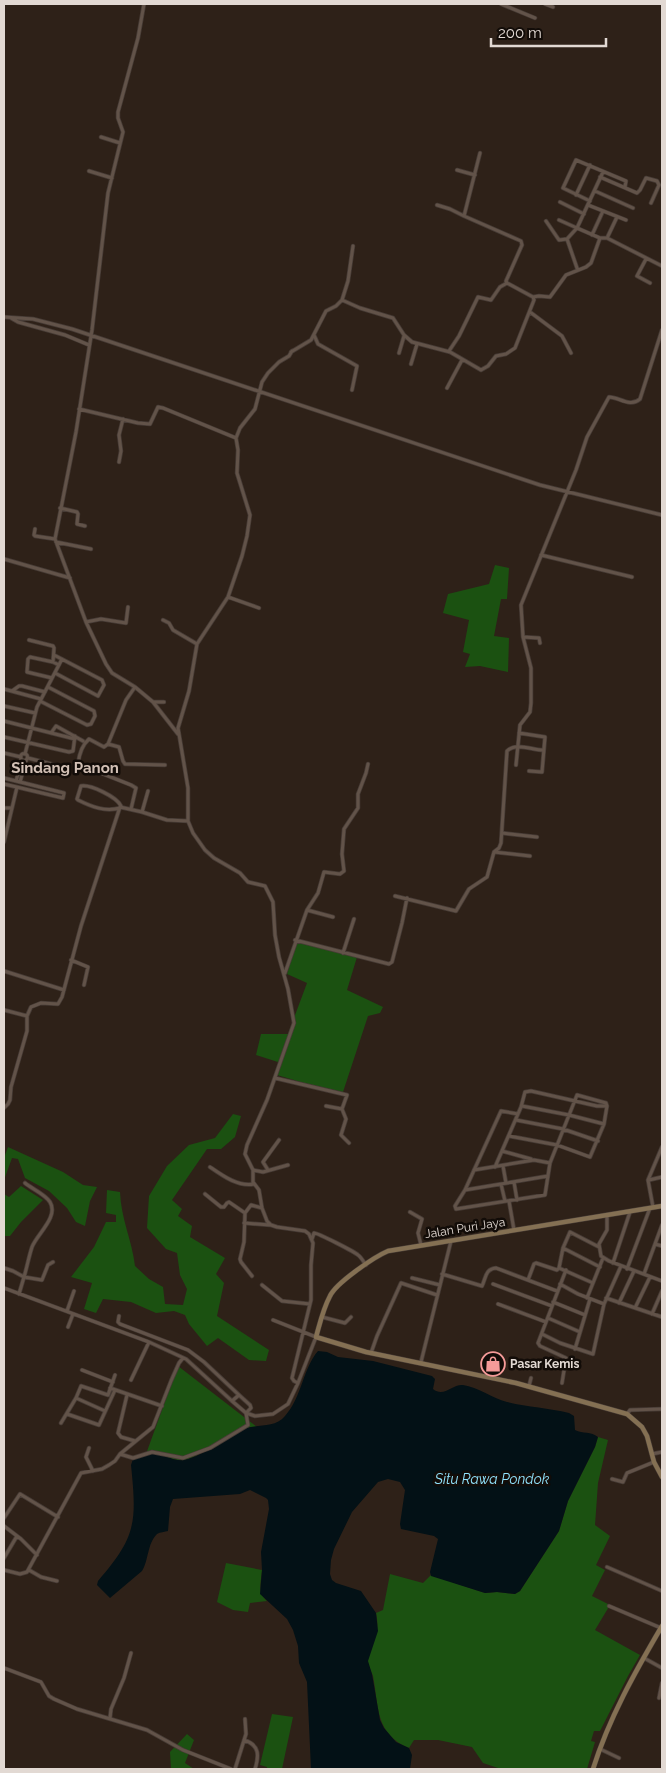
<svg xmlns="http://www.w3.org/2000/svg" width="666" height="1773" viewBox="0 0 666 1773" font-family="Raleway,sans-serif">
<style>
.green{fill:#1b5111}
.water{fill:#031116}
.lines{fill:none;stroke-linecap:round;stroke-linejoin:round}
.street-casing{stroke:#473c36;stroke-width:4.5}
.secondary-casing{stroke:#473c36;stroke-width:5.5}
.street{stroke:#625349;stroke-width:3}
.secondary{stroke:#847053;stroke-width:4.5}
.labels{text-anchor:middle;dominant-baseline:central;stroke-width:5;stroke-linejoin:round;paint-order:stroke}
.street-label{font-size:12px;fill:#e2d9d3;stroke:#120c08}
.poi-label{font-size:12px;font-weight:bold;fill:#e2d9d3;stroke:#120c08;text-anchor:start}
.water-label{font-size:14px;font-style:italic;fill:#91e3fd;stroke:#120c08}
.quarter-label{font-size:15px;font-weight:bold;fill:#d2c0b5;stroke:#120c08}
</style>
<rect width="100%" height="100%" fill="#2e2118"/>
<path class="green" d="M495 565 509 568 507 599H501L494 636 509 638 508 672 480 666 465 667 470 654 463 652 469 620 443 613 448 594 489 584Z
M296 942 357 957 347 990 383 1007 380 1013 368 1016 343 1092 304 1083 277 1075 281 1063 256 1055 261 1034H288L307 983 287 974Z
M233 1114 241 1116 235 1137 221 1149H207L172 1200 182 1209 178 1216 192 1226 190 1237 225 1258 216 1274 224 1283 217 1316 269 1350 266 1361 249 1360 218 1338 207 1346 189 1324 185 1315 174 1311 156 1313 131 1302 103 1299 96 1313 84 1309 92 1283 71 1277 94 1247 106 1222H116V1215L106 1213 107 1190 120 1192C121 1219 132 1240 135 1266L149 1279 163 1287 165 1304 183 1305 187 1289 180 1275 177 1253 166 1249 147 1228 149 1196 167 1166 189 1145 215 1138Z
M8 1147 63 1172 83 1185 97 1187 90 1201 85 1226 76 1222 67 1208 49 1191 25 1178 18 1159 12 1158 4 1180V1158Z
M21 1186 43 1200 21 1222 10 1236H4V1194L9 1197Z
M178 1366 257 1427C230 1428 210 1453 185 1460 174 1462 160 1453 146 1454Z
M598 1437 608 1440 598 1483 595 1525 610 1536 596 1565 605 1570 592 1596 610 1605 595 1630 640 1655 628 1676 600 1731H594L591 1741 595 1742 587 1769H501L483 1763 472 1747 438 1740H414L409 1748C375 1734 379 1707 373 1676 371 1670 367 1665 368 1658 371 1637 381 1637 376 1613L383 1610 390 1574 423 1583 431 1575 485 1593 497 1592 515 1594 520 1591 559 1531 568 1501 595 1447Z
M226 1563 262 1570C261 1583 257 1592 267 1601L250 1603 248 1612 233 1610 217 1602Z
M272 1714 293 1717 282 1769H267V1767L260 1765Z
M187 1734 194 1740 185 1763 194 1769H171L170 1752Z"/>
<path class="water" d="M318 1351 327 1352 338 1357 373 1361 432 1376 435 1379 433 1389C444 1398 452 1384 463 1385 478 1387 492 1398 507 1402 527 1407 549 1408 569 1413L574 1416 575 1430C583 1434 591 1431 598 1437L595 1447 568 1501 559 1531 520 1591 515 1594 497 1592 485 1593 431 1576 430 1572 438 1539 434 1536 401 1529 400 1524 405 1490 400 1482 388 1479 378 1482 352 1512 334 1549 331 1560 330 1574 332 1580 336 1583 361 1591 376 1613 378 1631 368 1661 372 1674 380 1720 384 1728 396 1742 409 1748 412 1755 410 1769H311L307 1682 299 1663 298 1646 293 1630 287 1619 260 1594 262 1570 261 1552 269 1509 268 1500 266 1498 250 1490 240 1494 173 1499 170 1507 168 1531C165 1532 160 1532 157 1534 147 1544 149 1560 142 1571L110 1598 97 1585 98 1581C136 1537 137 1523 131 1465L133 1459C138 1458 145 1454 151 1453 162 1452 173 1462 184 1460 207 1455 224 1436 246 1428 259 1424 275 1428 285 1416 302 1397 303 1368 318 1351Z"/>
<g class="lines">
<g class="street-casing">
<path id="street" d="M144 4 138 38 118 112V118L123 132 108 193 92 330 76 432 55 539 86 622 106 664 112 673 135 687 153 702 178 734
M501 4 535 18
M545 4 553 7
M101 137 120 143
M480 153 464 216 521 241 522 245 506 281 507 283 533 297
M457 170 475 175
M89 171 112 178
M603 172 577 228 600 238H607L662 266
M600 177 637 193 640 190 646 178 657 181 659 185 651 203
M595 191 633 208
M576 195 590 165
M590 201 563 188 576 160 626 181 625 187
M560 202 584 214
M437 205 450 209 464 216
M588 205 626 220
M559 220 577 228 567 239 577 268
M546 221 559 240 567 239
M592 235 603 211
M608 236 617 217
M646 259 637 276 650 283
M342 300 360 308 393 318 404 335 412 342 450 352 481 370 488 366 496 356 506 354 515 348 534 300 533 297 539 296 550 297 566 275 586 267 591 263 600 238
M530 312 562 336 571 353
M4 317 33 319 72 329 540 485 662 515
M11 318 18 322 65 335 89 345
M314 335 318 344 357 366 352 390
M292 351 289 356 279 362 268 373 262 382 255 409 240 428 236 438 238 450 237 473 250 515 247 536 242 556 228 597 197 644 189 691 178 728 188 788V821L193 833 205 850 214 858 240 873 248 882 265 886 273 902 275 935 279 957 288 989 294 1023 267 1100 247 1145 245 1154 253 1170V1182L259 1190 262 1208 267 1221 271 1225 277 1227 305 1231 309 1234 313 1243 311 1265V1300L292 1378 294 1381 298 1383
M449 351 459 336 478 297 491 300 500 287 507 283
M291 352 311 340 326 311 336 306 342 300 348 281 353 246
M399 353 404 336
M411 364 417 344
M447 388 462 360
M79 409 138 423 150 424 158 407 163 408 236 438
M119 462 121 451 119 435 123 419
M60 508 77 512 78 514 77 524 85 526
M35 529 34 535 35 536 55 539
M56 542 91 549
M541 555 632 577
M4 559 70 578
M228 597 259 608
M163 620 169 623 173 630 197 644
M86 622 101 619 126 623 128 607
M523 637 539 638 540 643
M29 640 53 646 54 648 53 662
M54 655 102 680 104 685 98 696 55 673
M52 678 27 672 28 659 30 657 53 662 59 665
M4 689 41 699
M12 691 19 686H22L45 692
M40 701 87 725 91 724 95 716 94 711 48 687
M154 702H164
M4 706 35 713
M4 721 75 739
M51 733 56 726 83 741
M519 733 545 737 542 772 529 771
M4 737 69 752 73 751 75 736
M108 744 126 700 135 687
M4 753 21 757
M20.5 757a3.5 3.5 0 1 1 7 0a3.5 3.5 0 1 1-7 0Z
M25 754 37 707 62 659
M28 758 67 768
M516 765 520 725 530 712 531 703V668L523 637 521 605 576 470 587 437 609 397C619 397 630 408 640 399L662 330
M4 778 64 793 63 798 4 784
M16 781 22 760
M20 782 26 761
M4 808H12
M120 808C105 812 92 807 78 800L77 799 81 786C90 784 117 797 121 806
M131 809 136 788 131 785 78 764C79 755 82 745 89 739L104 747 108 744 119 747 123 761 125 764 165 765
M142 812 148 791
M502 833 537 837
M4 842 17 787
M494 852 530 856
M395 896 456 911 469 889 487 877 494 852 499 848 501 843 507 751C516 742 532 750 543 750
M307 910 333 917
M295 940 389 964 392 962 402 923 407 898
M343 953 354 919
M71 960 88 967 84 985
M4 971 64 990
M285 973 307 910 318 893 324 872 340 874 344 871 342 854 344 829 358 808V794L366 773 368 764
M4 1010 27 1016
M275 1078 347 1095 342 1109 326 1106
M522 1106 569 1115 604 1124
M4 1108 8 1104 10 1100 11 1087 27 1031V1016L31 1007 41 1003 58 1004 62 997 81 926 120 807 142 812 167 820 188 821
M342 1109 346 1119 341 1135 349 1143
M518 1114 501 1111 465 1190 455 1206 456 1209 545 1195 550 1163 577 1095 606 1103 607 1106
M516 1120 563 1129 598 1141
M509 1136 557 1145 590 1157 604 1124 607 1106
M502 1151 531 1159
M503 1166 506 1183
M210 1167C223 1176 238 1187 254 1184
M495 1167 521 1107 525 1092 531 1091 597 1106H607
M253 1170 263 1172 288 1165
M268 1170 263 1162 279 1140
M474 1170 534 1160 550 1163
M649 1180 662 1177
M514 1182 517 1200
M501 1184 505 1201
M465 1190 548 1176
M205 1194 221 1207H224L227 1203 229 1202 245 1213
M509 1201 514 1230
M653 1207 648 1180 662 1147
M410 1212 422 1219 418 1233 421 1245
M607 1216V1230L599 1244 601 1256 609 1261 662 1281
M244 1223 270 1225
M312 1239 314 1233C318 1233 355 1252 358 1255 361 1257 363 1261 366 1265
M655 1244 662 1246
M563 1248 600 1267
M613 1263 630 1212
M4 1268 13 1271 24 1277C27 1267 29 1256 32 1247 37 1234 59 1217 50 1202 45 1194 32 1189 25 1183
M559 1268 563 1248 570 1232 599 1247
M627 1269 650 1208
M442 1274 482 1286C486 1278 485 1269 496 1268L557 1291
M644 1274 662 1225
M252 1276 241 1262 240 1259 244 1242 245 1213 251 1205 262 1208
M412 1278 440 1285
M528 1280 534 1264 536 1263 557 1270 559 1268 593 1283
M493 1284 552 1306
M560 1284 578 1294 604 1304
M262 1285 282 1301 310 1304
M4 1288 149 1342 186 1359 232 1401 246 1413 255 1416 273 1414 288 1404 298 1383 316 1337 273 1320
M19 1294 24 1277 42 1280 48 1265 53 1262
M587 1298 603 1258
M606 1298 662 1317
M553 1302 585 1315
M619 1303 634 1271
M498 1304 546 1322
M635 1308 650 1277
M67 1311 74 1291
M652 1314 662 1291
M119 1316 118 1322 120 1324 188 1350 204 1362 239 1395 232 1401
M322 1317 345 1323 351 1317
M548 1318 580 1332
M68 1327 73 1314
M542 1334 560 1343 593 1354 604 1304 621 1266
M575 1349 590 1299
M371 1353 377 1336 401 1283 437 1295
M421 1362 451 1241
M82 1370 113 1382
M131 1380 149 1342
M562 1383 566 1358 540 1346 538 1343 566 1270
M529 1386 531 1378
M110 1388 162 1406
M108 1395 115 1375
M127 1395 118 1433 121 1437 135 1441
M76 1398 105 1411
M67 1414 99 1425 115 1390
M627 1414 630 1410 662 1409
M61 1423 76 1398 81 1386 108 1395
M89 1448 86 1457 93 1471
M120 1454 133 1458 152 1452 183 1458 210 1448 248 1425 246 1413 251 1408 250 1405 239 1395
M652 1454 662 1452
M612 1479 623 1482 627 1473 654 1462
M4 1518 20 1494 58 1517
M4 1526 21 1539 37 1555
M4 1558 17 1536
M607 1567 662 1591
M4 1570 20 1574 27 1572 81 1473 102 1469 109 1465 115 1461 120 1454 153 1427 171 1381 179 1363 183 1358
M29 1570 41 1577 57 1581
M609 1606 661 1628
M644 1658 662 1668
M4 1668 41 1682 49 1696 54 1699 77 1709 147 1730 183 1750 231 1769
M659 1698 662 1683
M110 1718 111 1709 124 1678 131 1653
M244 1740C260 1745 259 1756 255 1769
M600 1749 619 1758
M235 1769 246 1734 245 1719"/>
</g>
<g class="secondary-casing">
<path id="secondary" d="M662 1206 388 1251C374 1257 336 1283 330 1296 323 1309 320 1323 316 1337L366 1352 516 1383 627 1414 642 1427 647 1436 654 1462 662 1477
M593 1769C609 1718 635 1672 662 1626"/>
</g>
<use href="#street" class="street"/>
<use href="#secondary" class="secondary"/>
</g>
<defs>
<g id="shop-ring" transform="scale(1.25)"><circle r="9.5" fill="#120c08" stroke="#f59b99" stroke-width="1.5"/><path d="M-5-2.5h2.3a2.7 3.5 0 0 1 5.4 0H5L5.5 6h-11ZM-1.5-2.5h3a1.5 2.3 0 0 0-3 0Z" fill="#f59b99"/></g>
</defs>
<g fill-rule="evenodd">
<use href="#shop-ring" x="493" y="1364"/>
</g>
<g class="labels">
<g class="street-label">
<text transform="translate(465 1228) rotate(-9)">Jalan Puri Jaya</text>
</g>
<g class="poi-label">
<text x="510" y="1364">Pasar Kemis</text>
</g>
<g class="water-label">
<text x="492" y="1479">Situ Rawa Pondok</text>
</g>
<g class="quarter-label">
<text x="65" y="768">Sindang Panon</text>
</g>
</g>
<rect width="666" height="1773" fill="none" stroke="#e2d9d3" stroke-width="10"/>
<path d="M491 38v8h115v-8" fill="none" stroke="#e2d9d3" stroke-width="2.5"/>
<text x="498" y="38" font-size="15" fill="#e2d9d3" stroke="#120c08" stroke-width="4" paint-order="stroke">200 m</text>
</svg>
